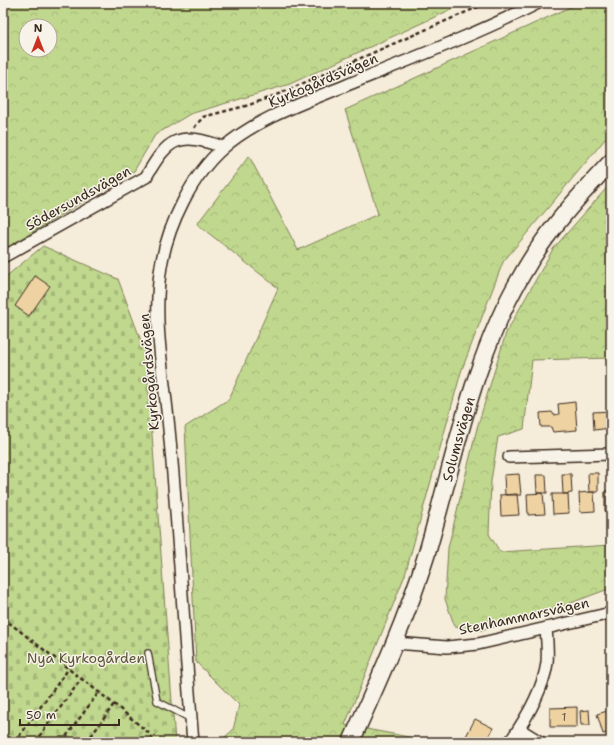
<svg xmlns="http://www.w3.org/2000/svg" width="614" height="745" viewBox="0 0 614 745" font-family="'Shantell Sans',sans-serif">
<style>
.forest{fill:url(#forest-crowns);stroke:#7e8056;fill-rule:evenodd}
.cemetery{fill:url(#cemetery-stones);stroke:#7e8056}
.building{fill:#eed2a2;stroke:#3b2a1e}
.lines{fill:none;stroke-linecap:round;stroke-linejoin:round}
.service-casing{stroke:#3b2a1e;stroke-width:8}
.minor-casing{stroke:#3b2a1e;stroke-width:14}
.secondary-casing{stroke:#3b2a1e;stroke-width:19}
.path{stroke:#3b2a1e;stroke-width:2.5;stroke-dasharray:4 3;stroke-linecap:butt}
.service{stroke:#f7f3e8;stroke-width:5.5}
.minor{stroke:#f7f3e8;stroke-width:11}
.secondary{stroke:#f7f3e8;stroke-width:16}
.labels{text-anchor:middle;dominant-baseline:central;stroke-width:3;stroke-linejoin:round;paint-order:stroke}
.number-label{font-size:12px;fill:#68543f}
.street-label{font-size:14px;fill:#3b2a1e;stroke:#f7f3e8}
.park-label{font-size:14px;fill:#5c553a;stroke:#f7f3e8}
</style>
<defs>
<pattern id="forest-crowns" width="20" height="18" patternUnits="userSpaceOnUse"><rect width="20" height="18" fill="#c0d78e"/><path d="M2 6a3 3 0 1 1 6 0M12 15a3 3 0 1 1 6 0" fill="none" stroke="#a6b97a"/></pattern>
<pattern id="cemetery-stones" width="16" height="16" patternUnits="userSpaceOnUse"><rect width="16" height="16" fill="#c0d78e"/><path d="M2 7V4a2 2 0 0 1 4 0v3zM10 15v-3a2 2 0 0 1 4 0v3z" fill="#a6b97a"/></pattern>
</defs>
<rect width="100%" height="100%" fill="#f5ecda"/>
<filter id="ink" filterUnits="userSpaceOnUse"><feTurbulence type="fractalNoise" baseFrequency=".025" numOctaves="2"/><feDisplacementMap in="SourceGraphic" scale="8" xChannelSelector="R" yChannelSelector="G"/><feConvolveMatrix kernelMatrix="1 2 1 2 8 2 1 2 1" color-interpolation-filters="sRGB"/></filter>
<g filter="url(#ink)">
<path class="forest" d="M3 3H465L290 84 190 114 155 135 134 171 3 250ZM26 26H50V50H26Z
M579 3H611V132L503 262 461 372 405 575 345 725 414 738 412 742H219L233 730 239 705 196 662 185 427 229 399 278 288 197 224 249 156 298 250 378 214 345 110Z
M611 183V358L532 360 524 429 498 437 491 481 489 534 500 552 611 545V588L544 613 482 630 455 627 445 599 448 548 477 428 506 333 553 249Z"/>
<path class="cemetery" d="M43 246 118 279 146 354 175 742H3V279Z"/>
<path class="building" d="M35 276 50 286 29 316 15 306Z
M575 402 577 430 553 432 551 427H541L540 413 552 412 554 415 559 414 558 404Z
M611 411V428L594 430 593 412Z
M588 473H598V492H589Z
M519 474 521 495H505L504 475Z
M562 474H571L572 493 563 494Z
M536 475H546L547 493H537Z
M605 491H611V511H605Z
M589 492H594L595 511 580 512 579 493Z
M543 493 545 514 528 515 527 494Z
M517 494 519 515 501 516 500 495Z
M552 494H568L569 513 553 514Z
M577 707V727H550V708Z
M589 710 590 725H581L580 711Z
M611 710V732L603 734 597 714Z
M475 719 493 728 489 736 492 738 490 742H463Z"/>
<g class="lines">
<g class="service-casing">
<path id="service" d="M148 653 157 701 191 719"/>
</g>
<g class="minor-casing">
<path id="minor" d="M3 257 146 177C168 138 179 131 223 147
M509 457 611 454
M395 643 447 647 478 644 611 613
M519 729 540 742
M193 742C184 638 179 533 169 429 164 374 152 321 161 266 168 225 192 175 223 148 255 119 308 101 347 85 411 59 477 34 538 3
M510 742C526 719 543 691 547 663 548 652 547 640 546 628"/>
</g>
<g class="secondary-casing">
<g id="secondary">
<path id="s1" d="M351 742C379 680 407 618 427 553 455 458 472 359 523 273 546 232 579 196 611 162"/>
</g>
</g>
<path class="path" d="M194 128 203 117 249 105 276 95 487 3
M3 618 114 704 150 734 154 742
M15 742 69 668
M35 742 82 678
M62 742 99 692
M87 742 114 704"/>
<use href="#service" class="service"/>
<use href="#minor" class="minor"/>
<use href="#secondary" class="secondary"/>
</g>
</g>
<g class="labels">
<g class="number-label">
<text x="564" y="717">1</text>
</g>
<g class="street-label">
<text transform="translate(323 80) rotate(-23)">Kyrkogårdsvägen</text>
<text transform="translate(78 198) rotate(-29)">Södersundsvägen</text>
<text transform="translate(149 372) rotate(-95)">Kyrkogårdsvägen</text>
<text stroke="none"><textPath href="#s1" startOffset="322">Solumsvägen</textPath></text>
<text transform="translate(524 616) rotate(-12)">Stenhammarsvägen</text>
</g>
<g class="park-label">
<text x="86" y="658">Nya Kyrkogården</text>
</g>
</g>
<rect width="614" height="745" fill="none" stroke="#f7f3e8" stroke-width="16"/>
<rect x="8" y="8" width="598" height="729" fill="none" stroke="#3b2a1e" stroke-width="1.5" filter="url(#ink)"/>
<g transform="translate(38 38)"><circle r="19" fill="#f7f3e8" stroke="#aca397"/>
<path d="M0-3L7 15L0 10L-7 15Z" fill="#c8321e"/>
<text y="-6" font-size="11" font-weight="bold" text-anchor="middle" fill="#3b2a1e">N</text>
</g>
<path d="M20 719v6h99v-6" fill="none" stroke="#3b2a1e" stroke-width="2"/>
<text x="26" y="719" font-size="12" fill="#3b2a1e" stroke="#f7f3e8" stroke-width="3" paint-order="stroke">50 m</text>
</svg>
